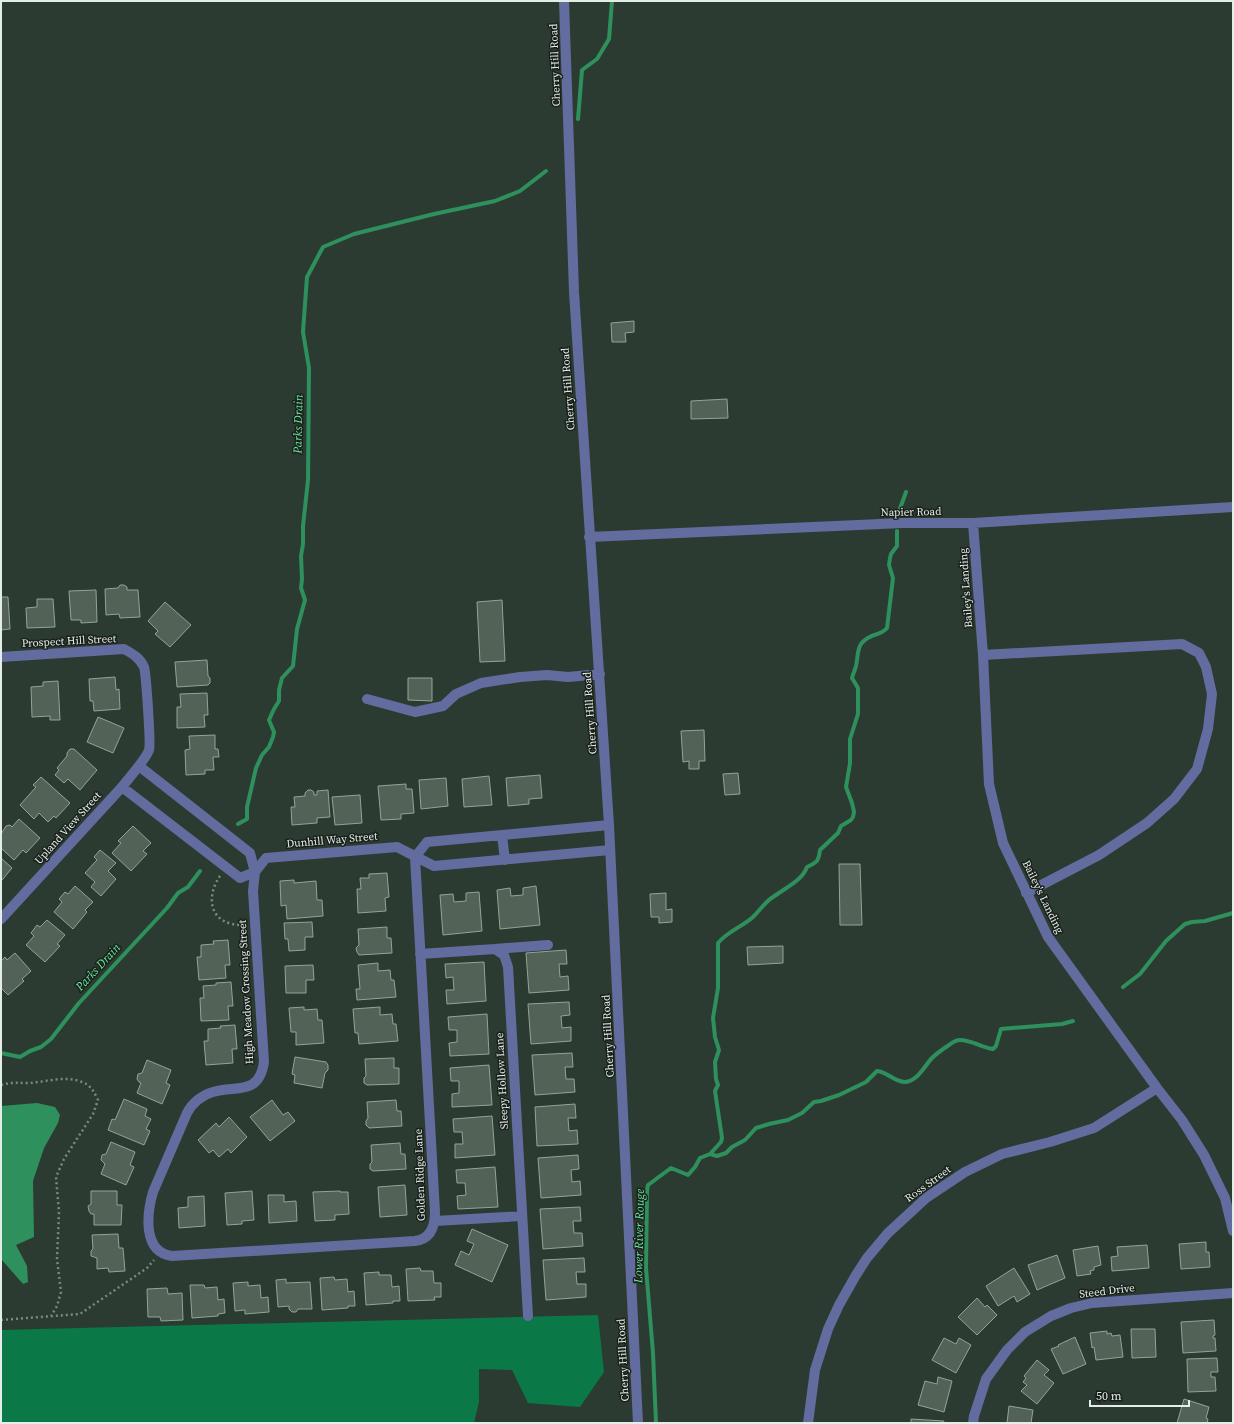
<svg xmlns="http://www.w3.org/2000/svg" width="1234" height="1424" viewBox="0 0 1234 1424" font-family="'Source Serif 4',serif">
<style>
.forest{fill:#0a7947}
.water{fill:#2e905c}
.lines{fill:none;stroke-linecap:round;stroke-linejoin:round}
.stream{stroke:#2e905c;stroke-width:4}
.building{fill:#526257;stroke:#92a498}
.path{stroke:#7c8980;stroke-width:2.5;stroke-dasharray:2 3;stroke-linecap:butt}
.minor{stroke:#636c9f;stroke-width:10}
.labels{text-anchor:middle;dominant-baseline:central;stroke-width:3;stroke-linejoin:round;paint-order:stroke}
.street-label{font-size:11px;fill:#e4ede7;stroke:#19201b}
.water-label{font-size:12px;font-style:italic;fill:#69e59e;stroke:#19201b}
</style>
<rect width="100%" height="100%" fill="#2c3b31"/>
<path class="forest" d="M598 1315 604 1372 580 1407 528 1403 512 1370 479 1369V1402L474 1423H1V1330Z"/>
<path class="water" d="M37 1103 55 1107 60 1115 58 1123 44 1148 33 1181 34 1237 16 1245 27 1266 28 1282 23 1284 1 1259V1106Z"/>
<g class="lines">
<path class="stream" d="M578 119 582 70 597 59 609 39 612 1
M898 514 906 492
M238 824 247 819V807L256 768 262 755 269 747 273 737 274 732 269 720 274 709 279 701V690L282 678 293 666 297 629 305 600 301 588 302 579 301 556 303 544V526L308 480 309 368 303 332 307 277 323 247 354 234 434 214 495 201 520 191 546 171
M1123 987 1140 974 1166 941 1185 924 1192 922 1205 921 1233 913
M1 1053 20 1057 30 1051 41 1047 51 1039 79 1003 167 908 178 893 188 887 200 871
M710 1154 721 1142 722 1138 715 1091 718 1085 716 1079 715 1062 719 1050 715 1037 713 1018 718 988V943C728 931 742 927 753 917 760 910 765 902 773 897 785 888 802 881 807 867L813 864 817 861 819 856 820 850 838 833 841 826 851 820 853 817 854 812 852 803 846 787 850 763V739L858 714V688L852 678C853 674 855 670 856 666 858 657 857 645 865 640 872 634 881 635 887 628L893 578 889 565 890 558 891 554 897 546V531
M656 1423 653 1353 646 1268 647 1191 648 1185 671 1168 688 1175 695 1167 700 1158 710 1154 717 1156 726 1153 732 1147 745 1140 756 1128 769 1124 788 1120 802 1113 814 1102 821 1101 839 1095 866 1082 877 1071C888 1072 894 1082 905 1082 918 1081 925 1065 932 1058 937 1053 943 1049 949 1045 953 1042 956 1040 960 1040 972 1040 982 1048 993 1049L996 1046 1001 1029 1062 1024 1073 1021"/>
</g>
<path class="building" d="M634 321V332L625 333 626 342H612L611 323Z
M727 399 728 418 691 419V401Z
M120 585H124L127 587V590H138L140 617 120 618 119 614 106 615 105 589 118 588Z
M96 590 97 622 81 623V620H71L69 591Z
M1 597H8L10 629 1 630Z
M37 599H53L55 627 27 628 26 608 37 607Z
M502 600 505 661 480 662 477 602Z
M165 602 191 625 170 647 155 634 158 631 148 621Z
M207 660 208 676 210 678V683L208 685 177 687 175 662Z
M115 677 116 690 119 689 120 709 94 711 93 701H90L89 679Z
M408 678H432V701L408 700Z
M58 681 60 720H50V716L32 717 31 687 43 686V682Z
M207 693 208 715H204L205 727 177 728V707H181L180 694Z
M98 717 124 728 113 753 87 742Z
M704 730 705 761H699V769H689V761L683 762 681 731Z
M215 735V749H218L219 757H213L214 770H205V774L186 775 185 750 190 749 189 736Z
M70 749H74L97 770 80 790 68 779 64 783 55 775 59 770 57 768 67 756V753Z
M738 773 740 794 725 795 723 774Z
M540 775 542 798 529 799V804L508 806 506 778Z
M489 776 492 805 464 807 462 779Z
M41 777 70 803 56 818 54 816 48 822 39 813 34 819 20 805 36 787 33 785Z
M446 778 448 806 421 809 419 780Z
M406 784V789H412L414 813 401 814V819L381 820 378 786Z
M308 790H311L314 792V795H317V791L328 790 330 817 317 818V823L292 825 291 807H295L294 797 305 796V793Z
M360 795 362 823 335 825 332 797Z
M19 819 40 838 26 853 23 850 14 860 1 848V834L6 826 10 825 12 827Z
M133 826 151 843 143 851 147 854 131 871 112 853 121 843 118 841Z
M100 850 116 863 108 871 116 879 101 896 91 887 95 882 85 873 97 860 94 857Z
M1 858 12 868 2 880 1 879Z
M839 864H860L862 925H840Z
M387 873 389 897 385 898 386 911 358 913 357 889H361L360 878H369V874Z
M294 880V883L316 881 317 900H322L323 916 287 919 286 905 281 906 280 881Z
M75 886 93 902 85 910 87 912 73 929 54 912 62 902 59 899 65 892 68 894Z
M536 886 540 925 500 929 497 890 510 888 511 896 523 895V888Z
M479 892 482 931 443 935 440 895 453 894 454 902 466 901V893Z
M666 893V910L672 909V922L659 923V917H651L650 894Z
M47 920 65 935 57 944 60 946 45 962 26 945 34 936 31 933 37 925 40 927Z
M312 922 313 937H305V950L289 951 288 939H285L284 923Z
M387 927V938H391L392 953 359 955 357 952 356 948 359 945 358 929Z
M228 940 230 965H225L226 978 199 980 197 957H201V945L214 944 213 941Z
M783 946V963L748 965 747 947Z
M566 950 567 964H559L560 977 568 976 569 990 529 993 526 953Z
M15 953 31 971 22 979 24 981 8 995 1 988V961L5 957 7 960Z
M484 962 486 1001 447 1004 446 990H454L453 977 446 978 445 964Z
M378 963V971L390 970 391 980H394L396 997 357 1000 356 989H360L358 965Z
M313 965 314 980H306V993H286L285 966Z
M231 982 233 1006H228L229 1020 201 1021 200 998H204L203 986 216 985V983Z
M569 1002 570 1015 561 1016 562 1028 571 1027V1041L531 1044 528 1004Z
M304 1007V1010L317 1009 318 1020H322L324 1043 296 1045V1032H291L289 1008Z
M380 1007V1015L392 1014 393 1024H396L398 1041 359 1044 358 1033H355L353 1009Z
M487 1014 489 1054 450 1056 449 1043 457 1042V1030H449L448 1017Z
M235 1025 237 1049H232L233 1063 206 1065 204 1041H208V1029L221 1028 220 1026Z
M572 1053 573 1067H565L566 1079H574L575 1092 535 1095 532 1055Z
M295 1057 326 1062 328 1065V1070L325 1073 322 1088 294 1083 295 1075 292 1074Z
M394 1058V1068H399V1084L367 1085 364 1083V1078L366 1076 365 1059Z
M147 1060 171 1070 166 1083 170 1085 162 1104 137 1093 141 1083 139 1082 137 1079 138 1074 142 1073Z
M489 1065 492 1105 452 1107V1094L459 1093V1081H451L450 1068Z
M124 1099 147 1109 145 1116 151 1119 146 1129 150 1131 144 1145 108 1130 112 1119 115 1120Z
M272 1100 283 1115 288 1112 295 1121 270 1141 250 1117Z
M396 1100 397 1111H401L402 1126 369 1128 366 1125V1121L368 1118 367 1102Z
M575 1104 576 1118H568L569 1131 577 1130 578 1144 537 1146 535 1107Z
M492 1116 495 1155 455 1158V1144H463L462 1132H454L453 1119Z
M229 1117 247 1137 231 1153 228 1149 219 1157 213 1150 209 1153 198 1140 216 1123 219 1127Z
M111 1142 135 1152 130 1165 134 1167 126 1185 101 1174 105 1164 101 1160 102 1155 106 1154Z
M400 1143 401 1154H405L406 1169 373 1171 370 1169V1164L372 1162 371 1145Z
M578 1155 579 1169 571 1170 572 1182 580 1181 581 1195 541 1198 538 1158Z
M495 1167 498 1207 458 1209 457 1196 466 1195 465 1183H457L456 1170Z
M405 1185 407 1215 380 1217 378 1187Z
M91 1191H117V1205H122L121 1225H94V1214H91L89 1211 88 1206 91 1204Z
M252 1191 254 1220 242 1221V1224L227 1225 225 1193Z
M340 1191V1192H348L349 1214 335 1215V1220L315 1221 313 1192Z
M268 1195H284V1202L296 1201 297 1221 269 1223Z
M204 1196 205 1226 179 1228 178 1208 188 1207V1197Z
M580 1207 581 1221H573L574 1233H582L583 1246 543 1249 540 1209Z
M472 1229 508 1245 492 1282 455 1265 461 1251 469 1255 474 1244 467 1241Z
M118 1234 119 1248H123L125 1271 109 1272 108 1268 97 1269V1258L91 1256V1251L93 1249 92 1235Z
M1206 1242V1252H1209L1210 1267 1181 1269 1179 1244Z
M1147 1245 1149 1268 1112 1271 1111 1257 1118 1256 1117 1247Z
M1098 1246 1101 1265 1094 1267V1270L1090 1271 1091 1274 1077 1276 1073 1250Z
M1057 1255 1065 1278 1037 1290 1028 1265Z
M584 1258 585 1272H576L577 1284H586V1297L546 1300 543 1260Z
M420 1268 421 1271H433L434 1283H441V1297H434L435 1300 408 1301 406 1269Z
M1014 1268 1030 1294 1017 1302 1014 1296 998 1306 986 1286Z
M379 1272V1275H391L392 1287 399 1286 400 1301H393V1303L366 1305 364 1273Z
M334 1277 335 1280 347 1279 348 1292 354 1291 355 1306H348V1308L322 1310 320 1278Z
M286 1279V1283L310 1282 312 1309H298L296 1312H292L289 1309V1306L278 1307 276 1280Z
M248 1282V1286L260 1285 261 1298 268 1297 269 1312 245 1314V1310L235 1311 233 1283Z
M190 1285H204L205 1288 217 1287 218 1300 224 1299 225 1313 218 1314V1316L192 1318Z
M167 1288 168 1294 182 1293 183 1320 161 1321 160 1317H148L147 1289Z
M977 1298 985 1307 987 1305 997 1315 977 1335 958 1317Z
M1214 1320 1215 1335 1213 1336V1338H1215L1216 1351 1183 1353 1181 1322Z
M1131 1329H1155L1156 1357 1132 1358Z
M1107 1331V1334L1111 1333 1112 1336 1120 1335 1123 1357 1096 1360 1094 1347 1092 1348 1090 1333Z
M1075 1337 1086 1364 1063 1374 1051 1349 1059 1346 1058 1345Z
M944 1338 956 1344 959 1338 971 1345 956 1373 932 1360Z
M1217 1358 1218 1372H1211V1377H1215L1216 1391 1188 1392 1187 1359Z
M1037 1360 1049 1370 1044 1375 1054 1383 1037 1404 1021 1391 1027 1385 1023 1382 1026 1378 1024 1376Z
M938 1377 952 1381 944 1412 918 1405 925 1381 937 1384Z
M1184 1399 1209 1407 1206 1418 1208 1419 1207 1423H1177Z
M1009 1406 1033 1410 1031 1423H1007Z
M911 1419 944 1421 943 1423H911Z"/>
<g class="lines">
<path class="path" d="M220 876C208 893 207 918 232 924 236 925 241 925 245 925
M1 1085C11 1082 19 1083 29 1083 46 1082 66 1075 82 1082 91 1085 94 1092 98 1100L93 1114 64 1159 56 1177 59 1212 57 1259 61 1292 57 1306 51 1316
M1 1320 80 1314 147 1268 154 1260"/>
<path class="minor" d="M564 1 574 292 609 825 638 1423
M973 523 983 655 989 784 1003 843 1048 937 1157 1088 1182 1120 1204 1155 1225 1198 1233 1231
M589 537 903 523H973L1233 507
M983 655 1182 644 1199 653 1206 667 1212 694 1208 729 1197 769 1174 799 1147 823 1099 855 1026 893
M1 657 124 649C133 654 140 658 144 667 146 673 151 744 149 750 146 759 129 778 122 787L1 919
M367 699 415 712 443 706 456 694 481 683 520 677 547 675 568 677 600 674
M139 766 250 853 255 872 253 891 264 1062C259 1096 236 1085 213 1092 202 1095 192 1103 187 1113L153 1192C147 1213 142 1252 172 1256L415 1241C431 1239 435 1226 435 1212L415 857
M122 787 240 878 255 872 266 858 397 847 434 866 610 850
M502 835 505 860
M415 857 427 842 609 825
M495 949 548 945
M420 954 495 949 504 955 508 967 528 1316
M435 1221 522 1216
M808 1423 815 1370 828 1329 839 1305 856 1275 867 1258 888 1233 926 1198 965 1172 1002 1154 1050 1142 1094 1128 1157 1088
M973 1423 974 1416 986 1379 1007 1350 1025 1332 1051 1316 1071 1308 1092 1303 1233 1293"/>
</g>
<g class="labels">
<g class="street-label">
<text transform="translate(555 65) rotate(-92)">Cherry Hill Road</text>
<text transform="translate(568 389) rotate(-94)">Cherry Hill Road</text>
<text transform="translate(911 512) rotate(-1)">Napier Road</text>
<text transform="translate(966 588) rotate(-94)">Bailey's Landing</text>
<text transform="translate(69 641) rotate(-3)">Prospect Hill Street</text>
<text transform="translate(590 713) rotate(-94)">Cherry Hill Road</text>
<text transform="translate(68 828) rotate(-48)">Upland View Street</text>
<text transform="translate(332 840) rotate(-5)">Dunhill Way Street</text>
<text transform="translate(1043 897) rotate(64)">Bailey's Landing</text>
<text transform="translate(246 992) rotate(-93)">High Meadow Crossing Street</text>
<text transform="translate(608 1036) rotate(-93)">Cherry Hill Road</text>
<text transform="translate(502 1081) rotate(-93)">Sleepy Hollow Lane</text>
<text transform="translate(420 1175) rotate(-92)">Golden Ridge Lane</text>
<text transform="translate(928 1184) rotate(-36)">Ross Street</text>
<text transform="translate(1107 1291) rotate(-7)">Steed Drive</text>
<text transform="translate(623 1360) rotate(-93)">Cherry Hill Road</text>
</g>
<g class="water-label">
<text transform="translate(298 424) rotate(-89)">Parks Drain</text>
<text transform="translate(98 967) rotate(-47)">Parks Drain</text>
<text transform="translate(639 1236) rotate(-89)">Lower River Rouge</text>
</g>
</g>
<rect width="1234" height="1424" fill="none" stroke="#e4ede7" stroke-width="4"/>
<path d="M1090 1400v6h99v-6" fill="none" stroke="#e4ede7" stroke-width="2"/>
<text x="1096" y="1400" font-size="12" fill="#e4ede7" stroke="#19201b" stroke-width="3" paint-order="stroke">50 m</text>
</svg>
